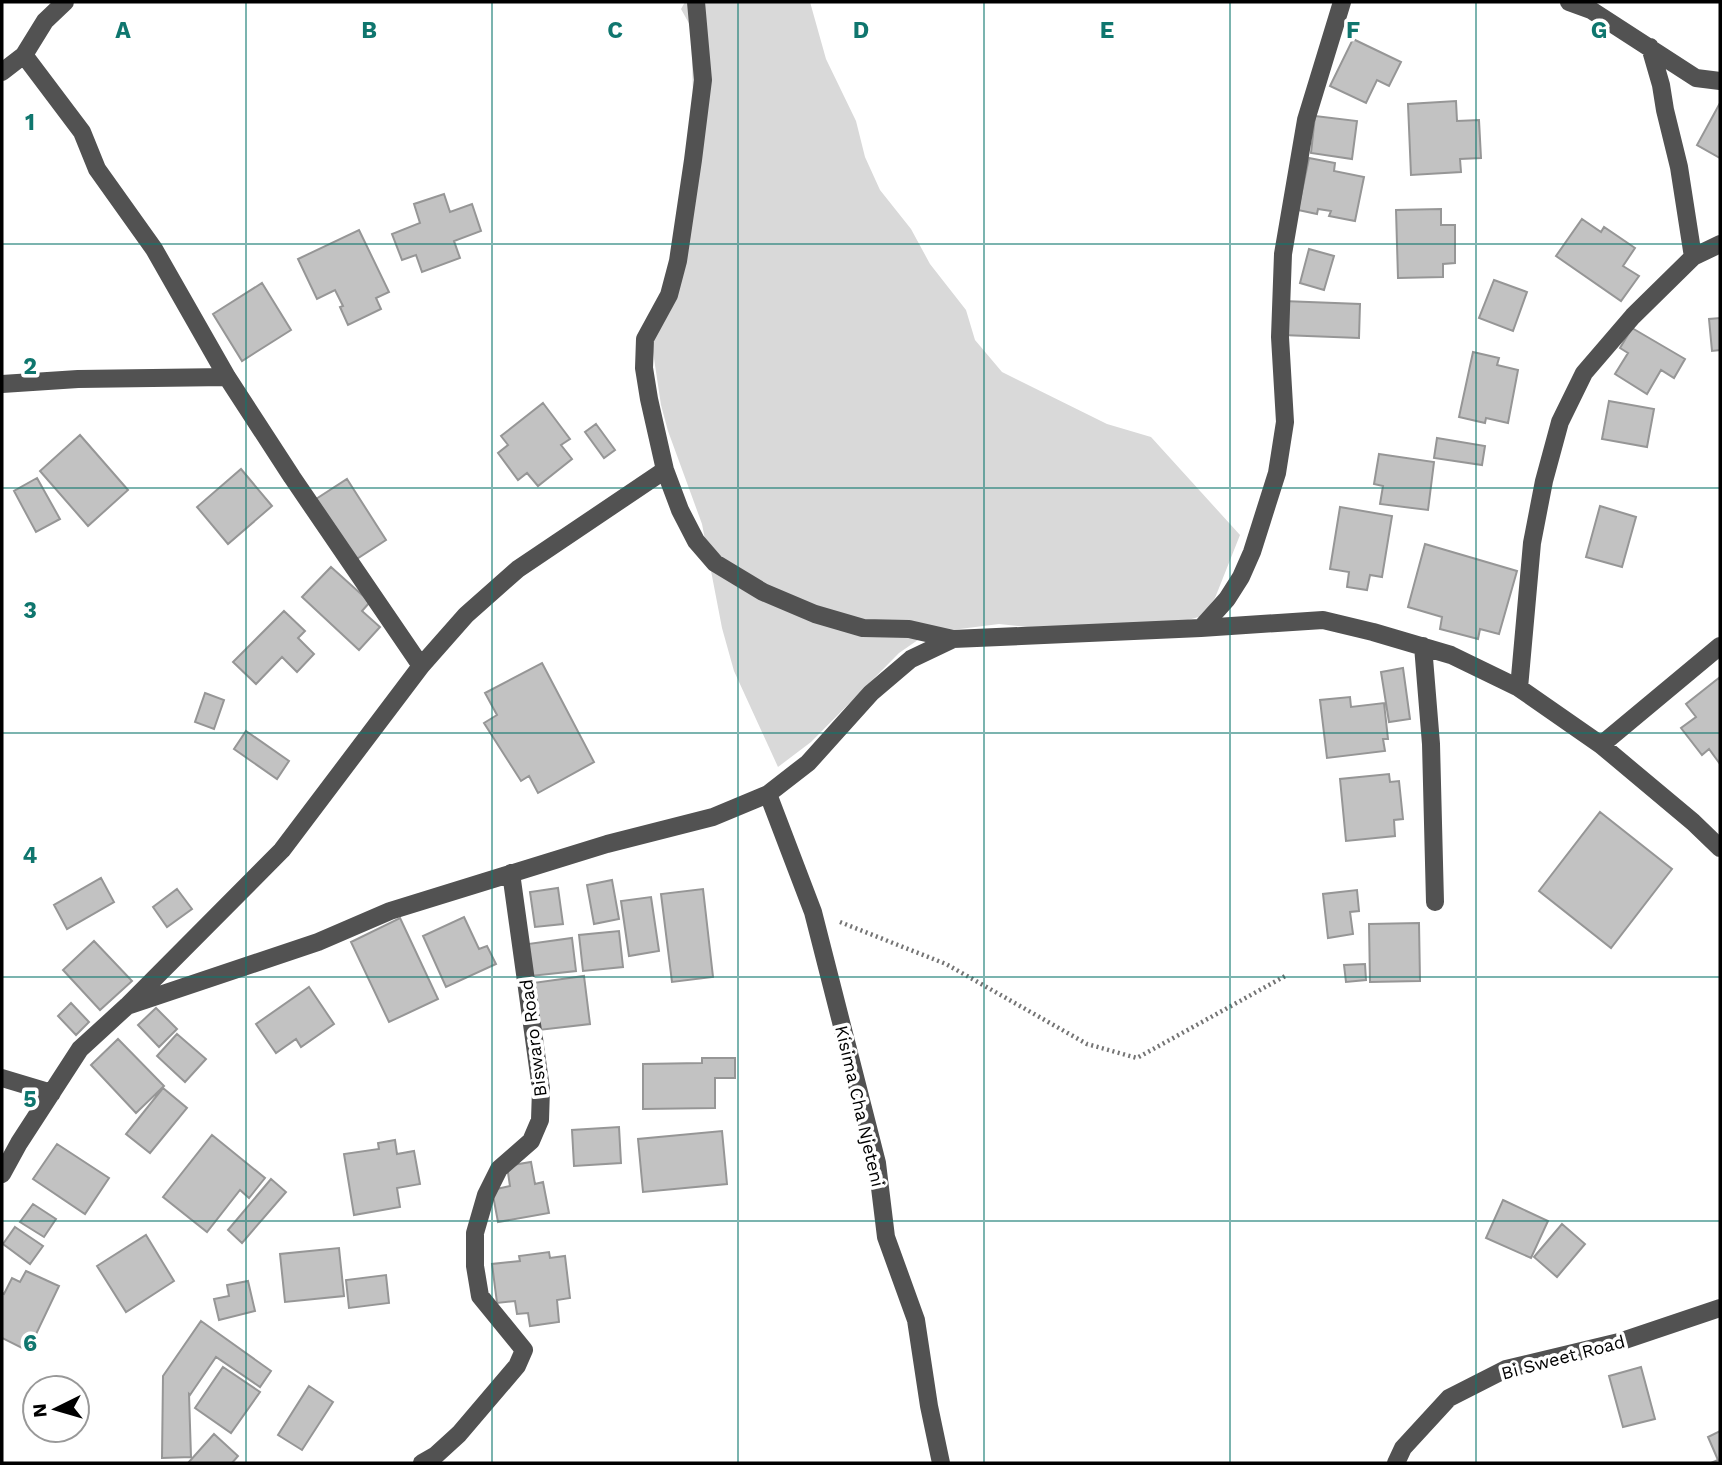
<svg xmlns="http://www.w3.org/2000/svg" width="1722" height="1465" viewBox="0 0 1722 1465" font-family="'Work Sans',sans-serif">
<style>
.green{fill:#d9d9d9}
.building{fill:#c2c2c2;stroke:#969696;stroke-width:2}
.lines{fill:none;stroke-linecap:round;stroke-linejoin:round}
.path{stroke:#747474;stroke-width:4.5;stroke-dasharray:2 3.5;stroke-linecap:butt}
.minor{stroke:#525252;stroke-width:18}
.grid{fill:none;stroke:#0f766e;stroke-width:2;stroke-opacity:0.55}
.labels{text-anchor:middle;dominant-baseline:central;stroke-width:7;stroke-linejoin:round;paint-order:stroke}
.street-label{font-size:18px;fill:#000;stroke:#fff}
.grid-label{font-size:23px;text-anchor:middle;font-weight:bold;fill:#0f766e;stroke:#fff;stroke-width:7;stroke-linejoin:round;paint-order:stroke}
</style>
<rect width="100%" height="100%" fill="#fff"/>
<path class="green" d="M685 2H810L826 59 856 121 865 157 880 190 911 229 930 264 966 310 975 340 1002 372 1107 424 1151 437 1240 535 1215 598 1202 616 1167 626 1027 627 999 624 928 633 899 653 811 742 778 767 734 671 722 628 702 524 668 431 661 405 652 345 667 295 693 96 691 27 681 9Z"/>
<path class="building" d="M1353 39 1401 62 1389 86 1377 80 1366 103 1330 86Z
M1456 101 1457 121 1479 120 1481 158 1460 159 1461 172 1411 175 1408 104Z
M1720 103V158L1697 145Z
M1315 116 1357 121 1352 159 1311 153Z
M1309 158 1335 163 1334 171 1364 177 1355 221 1329 216 1331 211 1318 209 1317 214 1298 210Z
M444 194 450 212 472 204 481 231 454 241 460 258 422 272 416 255 402 260 392 234 420 223 414 204Z
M1441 209V225H1455V263L1443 264V277L1398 278 1396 210Z
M1582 219 1601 232 1604 227 1635 248 1623 266 1639 276 1621 301 1556 256Z
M359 230 389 292 376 298 381 309 348 325 340 307 343 306 335 290 317 299 298 259Z
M1309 249 1334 256 1324 290 1300 283Z
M1494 280 1527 292 1513 331 1479 318Z
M262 283 291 330 242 361 213 314Z
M1283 301 1360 304 1359 338 1282 335Z
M1720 318V350L1712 351 1709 319Z
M1632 328 1685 359 1674 378 1661 370 1647 394 1615 374 1628 353 1620 348Z
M1473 352 1499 358 1497 365 1518 370 1508 423 1486 418 1485 423 1459 417Z
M1609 401 1654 409 1647 447 1602 439Z
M543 403 570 439 561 445 572 459 538 486 527 473 518 480 498 453 508 445 501 436Z
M596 424 615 450 604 458 585 432Z
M80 435 128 490 88 526 40 471Z
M1437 438 1485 446 1482 465 1434 458Z
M1379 454 1434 462 1428 510 1380 504 1383 486 1374 484Z
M241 469 272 506 228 544 197 507Z
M37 478 60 519 36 532 14 491Z
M347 479 386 540 355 560 316 499Z
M1600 506 1636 517 1622 567 1586 557Z
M1340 507 1392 516 1382 577 1370 575 1367 590 1347 587 1349 572 1330 569Z
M1425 544 1517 571 1499 634 1480 629 1478 639 1440 629 1442 617 1408 607Z
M331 567 370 602 362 611 380 627 359 650 302 597Z
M284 611 305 631 298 638 314 654 297 672 282 657 256 684 233 662Z
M542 663 594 762 538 793 529 776 521 781 484 723 497 715 485 693Z
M1403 668 1410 719 1389 722 1381 672Z
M1720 677V764L1709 749 1702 755 1681 728 1696 717 1686 704Z
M205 693 224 700 214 729 195 722Z
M1350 697 1351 707 1384 703 1388 739H1383L1385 751 1327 758 1320 700Z
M246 731 289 761 277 779 234 749Z
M1389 774 1390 782 1399 781 1403 819 1394 820 1395 836 1346 841 1340 779Z
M1600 812 1672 869 1611 948 1539 891Z
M101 878 114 902 67 929 54 905Z
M612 880 619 919 594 924 587 885Z
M558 888 563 924 535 927 530 892Z
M177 889 192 909 167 927 153 907Z
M703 889 713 977 672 982 661 894Z
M1357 890 1359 911 1350 912 1353 934 1328 938 1323 894Z
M651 897 659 951 629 956 621 901Z
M464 917 479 949 487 946 496 964 446 987 423 936Z
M400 918 438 999 389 1022 351 942Z
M1419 923 1420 981 1370 982 1369 924Z
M619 931 623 967 583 971 579 935Z
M572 938 576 971 531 976 528 944Z
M94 941 132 981 100 1010 63 970Z
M1365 964 1366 980 1346 982 1344 965Z
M584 976 590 1024 539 1030 533 983Z
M309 987 334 1024 301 1047 296 1039 276 1053 256 1024Z
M71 1003 89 1022 76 1035 58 1016Z
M156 1008 177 1029 159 1047 138 1025Z
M177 1034 206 1059 185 1082 157 1056Z
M118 1039 164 1086 136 1113 91 1065Z
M702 1058H735V1078H715V1108L643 1109V1064L702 1063Z
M163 1088 187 1108 150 1153 126 1134Z
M619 1127 621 1163 574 1166 572 1130Z
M722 1131 727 1184 643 1192 638 1139Z
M212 1135 265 1178 249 1198 240 1190 207 1232 163 1197Z
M395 1140 397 1154 414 1151 420 1184 397 1188 400 1207 354 1215 344 1154 379 1149 378 1143Z
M57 1144 109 1178 85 1214 33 1179Z
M531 1162 535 1184 543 1182 549 1213 498 1222 492 1190 510 1186 507 1166Z
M271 1179 286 1192 242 1243 228 1230Z
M1503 1200 1548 1221 1531 1258 1486 1238Z
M33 1204 56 1219 44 1237 20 1222Z
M1562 1224 1585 1244 1557 1277 1534 1257Z
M15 1227 43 1246 30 1264 3 1244Z
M146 1235 174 1281 126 1312 97 1266Z
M339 1248 344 1296 285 1302 280 1254Z
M549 1252 550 1258 565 1256 570 1298 557 1300 559 1322 530 1326 528 1313 517 1314 515 1301 497 1303 492 1264 520 1261 519 1256Z
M26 1271 59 1286 28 1351 2 1338V1293L4 1294 12 1278 20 1282Z
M386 1275 389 1303 349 1308 346 1280Z
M248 1281 255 1311 219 1320 214 1299 229 1296 227 1285Z
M201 1321 271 1371 260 1387 216 1357 190 1395 189 1394 191 1457 162 1458 163 1376Z
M223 1367 260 1392 231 1433 195 1408Z
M1641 1367 1655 1419 1623 1427 1609 1376Z
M309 1386 333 1402 302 1450 278 1435Z
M1720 1431V1463H1711L1718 1460 1708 1437Z
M214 1434 238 1456 232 1463H188Z"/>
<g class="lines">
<path class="path" d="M840 922 946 964 1087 1044 1137 1058 1287 975"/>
<path class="minor" d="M696 2 703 80 693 160 678 261 669 295 645 339 644 368 649 399 665 470 680 510 696 541 715 563 763 592 815 614 863 628 909 629 953 639
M1569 2 1591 10 1696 78 1720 81
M1650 47 1661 85 1665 110 1679 167 1693 257
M24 55 82 132 97 169 154 249 227 377 292 477 421 666
M2 72 24 55 45 21 65 2
M2 384 78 379 227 377
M1201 628 1227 599 1241 577 1252 552 1277 473 1285 422 1280 337 1283 254 1306 120 1342 2
M1423 646 1431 744 1435 902
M1519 688 1532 543 1544 481 1560 422 1584 373 1633 316 1693 257 1720 244
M1601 745 1720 646
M768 794 813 912 877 1163 886 1237 916 1320 929 1406 941 1463
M127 1006 318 942 390 911 607 844 713 817 768 794 808 763 871 693 911 659 953 639 1201 628 1323 620 1373 632 1451 655 1519 688 1601 745 1693 822 1720 848
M2 1078 52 1093
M2 1174 19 1143 80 1049 127 1006 282 850 421 666 466 615 518 569 665 470
M422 1463 436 1455 459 1434 517 1366 524 1350 480 1296 475 1266V1233L486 1195 499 1169 531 1141 540 1120 541 1089 511 873
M1396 1463 1403 1448 1449 1398 1506 1369 1619 1342 1720 1308"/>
</g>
<path class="grid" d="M246 2V1463M492 2V1463M738 2V1463M984 2V1463M1230 2V1463M1476 2V1463M2 244H1720M2 488H1720M2 733H1720M2 977H1720M2 1221H1720"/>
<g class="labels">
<g class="street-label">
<text transform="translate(533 1038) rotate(-97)">Biswaro Road</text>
<text transform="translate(860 1106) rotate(77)">Kisima Cha Njeteni</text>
<text transform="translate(1563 1357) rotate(-15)">Bi Sweet Road</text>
</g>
</g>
<g class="grid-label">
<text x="123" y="38">A</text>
<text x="369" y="38">B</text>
<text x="615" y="38">C</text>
<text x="861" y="38">D</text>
<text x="1107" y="38">E</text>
<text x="1353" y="38">F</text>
<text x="1599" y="38">G</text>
<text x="30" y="130">1</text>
<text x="30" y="374">2</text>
<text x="30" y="618">3</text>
<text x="30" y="863">4</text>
<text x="30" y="1107">5</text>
<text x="30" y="1351">6</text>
</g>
<rect width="1722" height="1465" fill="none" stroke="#000000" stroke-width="7"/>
<g transform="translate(56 1409) rotate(265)"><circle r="33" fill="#ffffff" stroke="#999999" stroke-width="2"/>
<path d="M0-5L12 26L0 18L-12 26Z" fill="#000000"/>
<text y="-10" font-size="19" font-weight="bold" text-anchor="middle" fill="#000000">N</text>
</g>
</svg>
